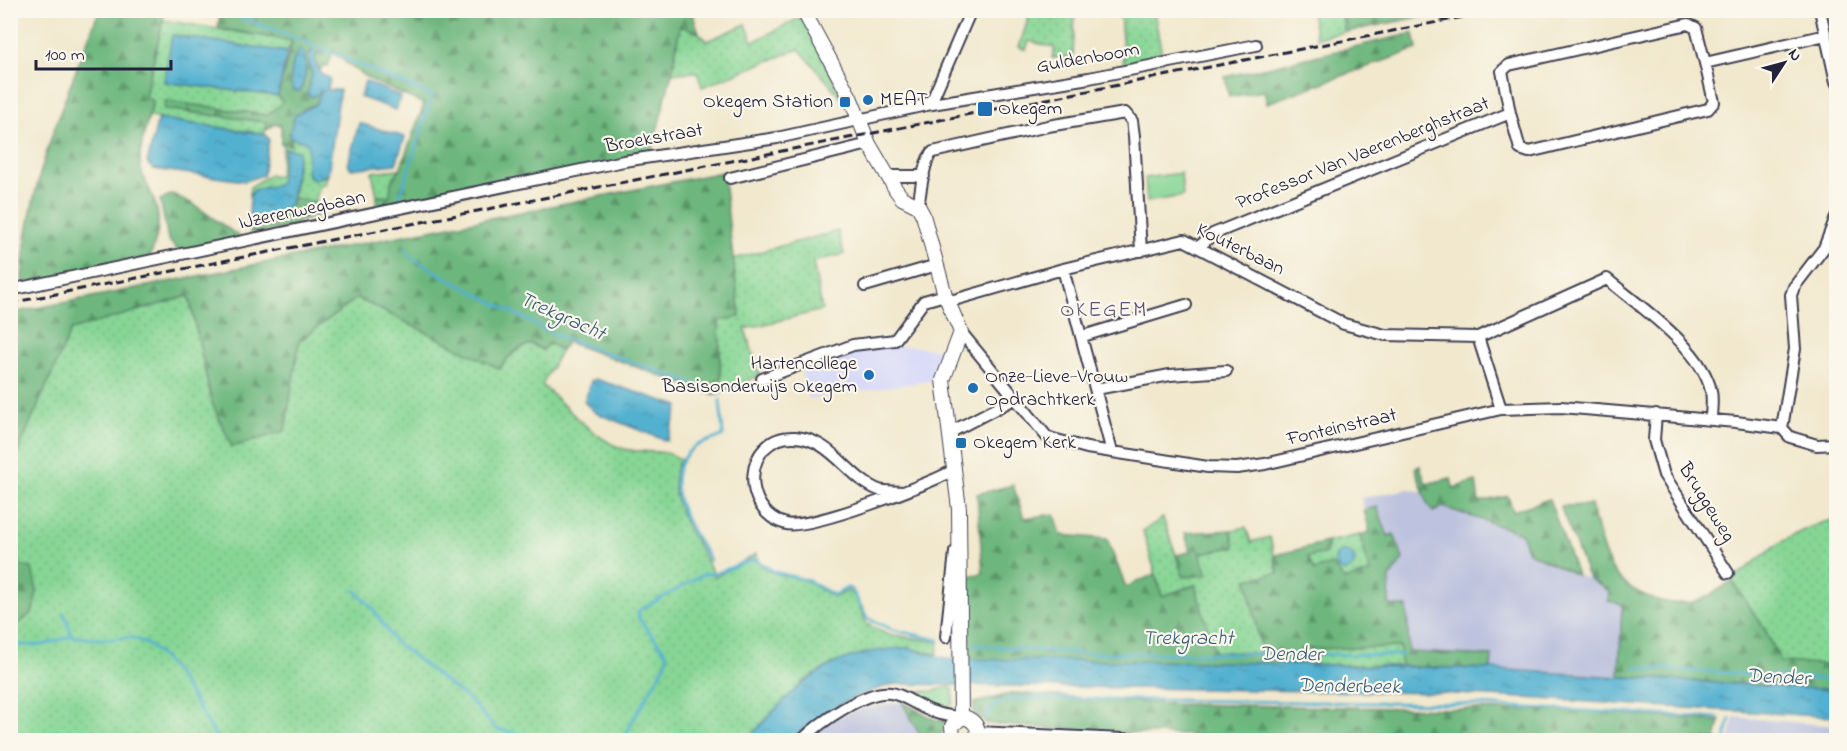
<svg xmlns="http://www.w3.org/2000/svg" width="1847" height="751" viewBox="0 0 1847 751" font-family="'Indie Flower',sans-serif">
<style>
.built{fill:#d5d8f9}
.industrial{fill:#bdc3de}
.grass{fill:url(#grass-dots);stroke:#547c68;stroke-width:1.5}
.forest{fill:url(#forest-firs);stroke:#486c5c;stroke-width:1.5}
.park{fill:#87d695;stroke:#547c68;stroke-width:1.5}
.water{fill:url(#water-ripples);stroke:#3a6a86;stroke-width:1.5}
.lines{fill:none;stroke-linecap:round;stroke-linejoin:round}
.stream{stroke:#52b1d0;stroke-width:3}
.minor-casing{stroke:#414051;stroke-width:14}
.major-casing{stroke:#414051;stroke-width:16}
.minor{stroke:#fff;stroke-width:10}
.major{stroke:#fff;stroke-width:14}
.rail{stroke:#22223b;stroke-width:3;stroke-dasharray:9 4.5;stroke-linecap:butt}
.poi-dot{fill:#1f6fb2;stroke:#fbf7ec;stroke-width:2}
.labels{text-anchor:middle;dominant-baseline:central;stroke-width:4.5;stroke-linejoin:round;paint-order:stroke}
.street-label{font-size:20px;fill:#22223b;stroke:#fbf7ec}
.poi-label{font-size:20px;fill:#22223b;stroke:#fbf7ec;text-anchor:start}
.water-label{font-size:21px;font-style:italic;fill:#355b77;stroke:#fbf7ec}
.quarter-label{font-size:22px;letter-spacing:1.5px;fill:#5b5379;stroke:#fbf7ec}
</style>
<defs>
<pattern id="grass-dots" width="8" height="8" patternUnits="userSpaceOnUse" patternTransform="scale(1.5)"><rect width="8" height="8" fill="#87d695"/><path d="M2 2h.1M6 6h.1" fill="none" stroke="#74b781" stroke-width="1.8" stroke-linecap="round"/></pattern>
<pattern id="forest-firs" width="22" height="20" patternUnits="userSpaceOnUse" patternTransform="scale(1.5)"><rect width="22" height="20" fill="#6db77e"/><path d="M5 1l3.5 6h-7zM16 11l3.5 6h-7z" fill="#599468"/></pattern>
<pattern id="water-ripples" width="26" height="14" patternUnits="userSpaceOnUse" patternTransform="scale(1.5)"><rect width="26" height="14" fill="#52b1d0"/><path d="M2 4q2-2 4 0t4 0M15 11q2-2 4 0t4 0" fill="none" stroke="#4490aa"/></pattern>
</defs>
<rect width="100%" height="100%" fill="#fbf7ec"/>
<filter id="ink" filterUnits="userSpaceOnUse"><feTurbulence type="fractalNoise" baseFrequency=".0167" numOctaves="2"/><feDisplacementMap in="SourceGraphic" scale="12" xChannelSelector="R" yChannelSelector="G"/><feConvolveMatrix kernelMatrix="1 2 1 2 8 2 1 2 1" color-interpolation-filters="sRGB"/></filter>
<filter id="wash" filterUnits="userSpaceOnUse"><feTurbulence type="fractalNoise" baseFrequency=".008" numOctaves="4" result="noise"/><feDisplacementMap in="SourceGraphic" scale="24" xChannelSelector="R" yChannelSelector="G"/><feGaussianBlur stdDeviation="1.35" result="paint"/><feColorMatrix in="noise" values="0 0 0 0 0 0 0 0 0 0 0 0 0 0 0 0 0 1.4 0 .05"/><feComposite in="paint" operator="in"/></filter>
<g filter="url(#wash)">
<rect width="100%" height="100%" fill="#f1e8cd"/>
<path class="built" d="M892 345 944 350 935 380 809 399 801 371 866 346Z"/>
<path class="industrial" d="M1409 489 1423 492 1428 505 1460 510 1521 533 1571 573 1589 579 1609 591 1622 603 1619 676 1491 669V656L1409 652 1407 610 1389 606 1390 577 1403 559 1394 534 1388 536 1377 507 1364 510 1361 498Z
M902 702 923 740H812L824 724 837 717 862 709Z
M1734 717 1836 726V740H1729Z"/>
<path class="grass" d="M1031 10 1075 11 1073 57 1052 58 1055 48 1029 41 1026 50 1019 47Z
M1120 11H1154L1163 61 1124 68Z
M1311 11H1341L1345 32 1316 38Z
M801 17 845 102 799 49 702 87 697 72 672 73 680 25 699 33 707 41 746 24 753 42Z
M163 20 292 41 287 52 173 35 164 82 278 96 282 101 280 106 267 115 166 101 164 108 266 122 265 134 149 117 153 101 145 97Z
M292 138 304 141 309 145 307 173 310 178 324 177 328 174 325 184 320 185 315 202 293 198 299 152 280 185 254 190 249 196 250 187 269 175 279 176 283 146 281 143 291 144Z
M400 169 391 182 390 197 377 196 372 172Z
M838 231 844 254 813 262 822 310 745 329 760 375 721 393 719 320 740 316 733 259Z
M189 296 212 403 285 431 299 341 357 298 500 368C509 356 516 349 531 344L542 350 549 343 561 350 542 385C565 405 589 434 618 447 638 456 662 446 680 459 659 499 699 541 715 577L756 554C761 579 791 573 809 582 818 587 825 593 834 597L847 591 855 595 867 624 887 634 939 642 937 654 908 648 834 663 804 681 747 740H11V623H20L32 568 11 563V467L71 329Z
M1163 518 1184 577 1200 553 1235 547 1231 530 1246 527 1251 542 1270 537 1278 573 1247 579 1262 653 1214 652 1195 585 1162 596 1143 531Z
M1836 519V665L1781 662 1764 628 1732 581C1764 553 1794 528 1836 519Z
M1360 535 1370 573 1344 580 1314 570 1307 557 1326 553 1327 542Z
M1401 647V666L1300 664V649Z"/>
<path class="forest" d="M691 10 699 32 680 26 672 73 651 154 394 209 376 203 377 196 390 197 391 182 400 169 424 104C391 89 357 78 333 50L328 66H322L320 72 314 61 309 62 312 76 309 86 321 90 316 104 304 108 289 134 291 145 281 143V125L275 124 266 130V122L164 109 165 101 267 115 280 105 282 101 278 96 292 41 218 28 220 11Z
M1341 10H1449V11L1345 32Z
M99 11H165L145 97 153 101C149 119 140 141 140 160 140 177 150 187 155 203 162 222 157 239 150 257L26 284 22 280C26 186 66 97 99 11Z
M1414 33 1417 49 1267 103 1264 91 1229 97 1225 77Z
M723 172 740 317 719 321 721 393 714 395 567 342 561 350 549 343 543 350 531 344C516 349 508 355 500 369L357 298 299 341 285 431 232 447 212 403 189 296 71 330 11 467V313Z
M172 194 193 204 241 238 186 251 176 249 168 239 160 200Z
M293 198 315 202 317 216 297 222 292 227 253 234 250 232 249 216 259 219 290 205Z
M1420 466 1426 484 1451 478 1453 488 1476 481 1479 502 1508 496 1513 511 1549 499 1577 575 1528 552 1521 533 1443 507 1433 512 1428 505 1415 468Z
M1013 485 1024 518 1055 514 1061 535 1107 539 1126 587 1155 574 1162 596 1195 585 1215 652 1262 653 1247 579 1278 573 1276 555 1327 542 1326 553 1308 557 1314 570 1332 564 1344 580 1370 573 1360 535 1370 532 1364 510 1377 507 1388 536 1394 534 1403 559 1390 577 1389 605 1407 607 1409 652 1492 656 1491 669 1401 666 1400 647 1300 649V664L968 660V576L983 573 977 494Z
M1591 505C1597 526 1601 552 1613 570 1630 595 1671 610 1700 600 1711 596 1722 587 1732 581L1764 628 1781 662 1836 665V690L1619 676 1622 604 1608 601 1609 591 1589 579 1560 506Z
M1231 530 1235 547 1200 553 1207 575 1183 577 1176 555 1190 552 1185 533Z
M11 563 32 568 37 591 33 611 20 623H11Z
M1014 693 1171 704 1577 711 1720 721 1716 740C1477 740 1237 743 998 725L985 723 973 713 974 703Z
M902 702 936 720 946 721 942 734 923 740Z"/>
<path class="park" d="M1181 173 1183 196 1147 202 1145 178Z
M950 687 953 689V703L944 711 897 691H932Z"/>
<path class="water" d="M172 35 287 52 278 96 164 82Z
M300 49C309 57 306 80 300 92L292 90C290 78 291 58 300 49Z
M312 50 317 52 314 61 322 75 330 78 328 90H340L328 174 313 180 307 173 308 143 292 138 289 134 295 115 316 104 321 91 313 97 307 94 312 76 308 56Z
M365 81 401 97 396 110 360 97Z
M158 119 265 134 269 140 263 175 245 181 153 169 147 163Z
M359 123 405 137 396 164 351 169 348 164Z
M285 148 299 151 290 205 268 219 249 216 250 196 254 190 280 184Z
M595 379 679 406 667 441 596 413 584 402 591 381Z
M1335 561a10 10 0 1 1 20 0a10 10 0 1 1-20 0Z
M908 648 949 659 1217 662 1491 669 1836 690V717L1440 693 894 684C854 695 823 709 795 740H747C799 683 826 651 908 648Z"/>
<g class="lines">
<path class="stream" d="M221 10 307 42 432 96 397 206
M405 248 411 257 454 282 558 336 719 393
M710 560C690 528 655 479 693 448 702 441 714 441 723 435L720 400
M355 590 373 609 394 641 470 701 496 729 546 740
M64 613 72 636C81 637 90 639 100 639 111 640 121 637 132 638 167 644 201 714 218 740
M10 645H43L72 636
M974 645 1078 653 1402 655
M1634 667 1836 680
M986 717C994 702 1004 700 1020 698L1457 704 1719 718
M622 740 666 663 667 654 639 619 638 611 704 574 717 573 754 559 775 572 807 580 834 595 847 588 852 590 868 619 894 630 939 640
M1725 740 1730 719"/>
</g>
</g>
<g filter="url(#ink)">
<g class="lines">
<g class="minor-casing">
<path id="minor" d="M1820 10 1836 82
M926 105 933 98 971 10
M1510 113 1502 71 1509 65 1688 24 1696 28 1705 63
M887 176H924
M730 178 869 144
M918 206C921 193 923 159 933 152L1048 126 1125 113 1132 121 1134 136 1141 251
M1200 246 1213 234 1510 113 1520 149 1529 152 1708 109 1714 102 1705 63 1826 35
M1063 269 1112 452
M865 286 937 265
M15 289 624 161 777 138 926 105 1089 78 1256 45
M947 302 1063 269 1184 240 1344 324 1385 335 1478 337 1607 279C1640 307 1702 348 1711 391 1713 401 1711 410 1711 419
M961 332 1047 437 1053 439 1087 448 1208 467 1237 468 1265 464 1501 409 1561 407 1736 422 1782 428 1790 437 1817 445 1836 444
M1083 336 1186 305
M1478 337 1501 409
M762 379 853 345 895 340 924 301 945 295
M1096 389 1170 375 1226 371
M1656 414 1654 440 1664 475 1728 573
M1782 428 1795 349 1791 295 1794 287 1824 248 1836 217
M949 433 1016 398
M902 492C895 491 886 492 879 490 848 478 832 439 795 437 743 435 739 511 786 524 809 530 930 484 954 470
M946 637 955 552
M978 732 1142 740
M802 740C819 723 866 689 891 693 905 695 920 708 934 712 942 716 952 715 961 718"/>
</g>
<g class="major-casing">
<path id="major" d="M803 10 850 97 869 144 896 190 902 198 918 206 923 215 945 295 961 332 943 380 959 509 961 718
M961 718H967C977 723 981 731 974 740
M953 739 952 726 961 718"/>
</g>
<use href="#minor" class="minor"/>
<use href="#major" class="major"/>
<path class="rail" d="M10 303 1499 10"/>
</g>
</g>
<g class="poi-dot">
<circle cx="868" cy="100" r="6"/>
<rect x="839" y="96" width="12" height="12" rx="3"/>
<rect x="977" y="101" width="16" height="16" rx="3"/>
<circle cx="869" cy="375" r="6"/>
<circle cx="973" cy="388" r="6"/>
<rect x="955" y="437" width="12" height="12" rx="3"/>
</g>
<g class="labels">
<g class="street-label">
<text transform="translate(1088 59) rotate(-10)">Guldenboom</text>
<text transform="translate(654 139) rotate(-10)">Broekstraat</text>
<text transform="translate(1363 154) rotate(-22)">Professor Van Vaerenberghstraat</text>
<text transform="translate(302 211) rotate(-12)">IJzerenwegbaan</text>
<text transform="translate(1240 250) rotate(26)">Kouterbaan</text>
<text transform="translate(1342 428) rotate(-13)">Fonteinstraat</text>
<text transform="translate(1706 503) rotate(58)">Bruggeweg</text>
</g>
<g class="poi-label">
<text x="880" y="100">MEAT</text>
<text x="833" y="102" text-anchor="end">Okegem Station</text>
<text x="998" y="109">Okegem</text>
<text x="857" y="364" text-anchor="end">Hartencollege<tspan x="857" dy="23">Basisonderwijs Okegem</tspan></text>
<text x="985" y="377">Onze-Lieve-Vrouw<tspan x="985" dy="23">Opdrachtkerk</tspan></text>
<text x="973" y="443">Okegem Kerk</text>
</g>
<g class="water-label">
<text transform="translate(562 317) rotate(24)">Trekgracht</text>
<text x="1188" y="639">Trekgracht</text>
<text transform="translate(1291 655) rotate(1)">Dender</text>
<text transform="translate(1778 678) rotate(3)">Dender</text>
<text transform="translate(1349 687) rotate(1)">Denderbeek</text>
</g>
<g class="quarter-label">
<text x="1104" y="311">OKEGEM</text>
</g>
</g>
<rect width="1847" height="751" fill="none" stroke="#fbf7ec" stroke-width="36"/>
<g transform="translate(1784 63) rotate(54)" stroke="#fbf7ec" stroke-width="4.5" paint-order="stroke">
<path d="M0-4.5L10 22L0 15L-10 22Z" fill="#22223b"/>
<text y="-9" font-size="16" font-weight="bold" text-anchor="middle" fill="#22223b">N</text>
</g>
<path d="M36 60v9h135v-9" fill="none" stroke="#22223b" stroke-width="3"/>
<text x="45" y="60" font-size="18" fill="#22223b" stroke="#fbf7ec" stroke-width="4.5" paint-order="stroke">100 m</text>
</svg>
